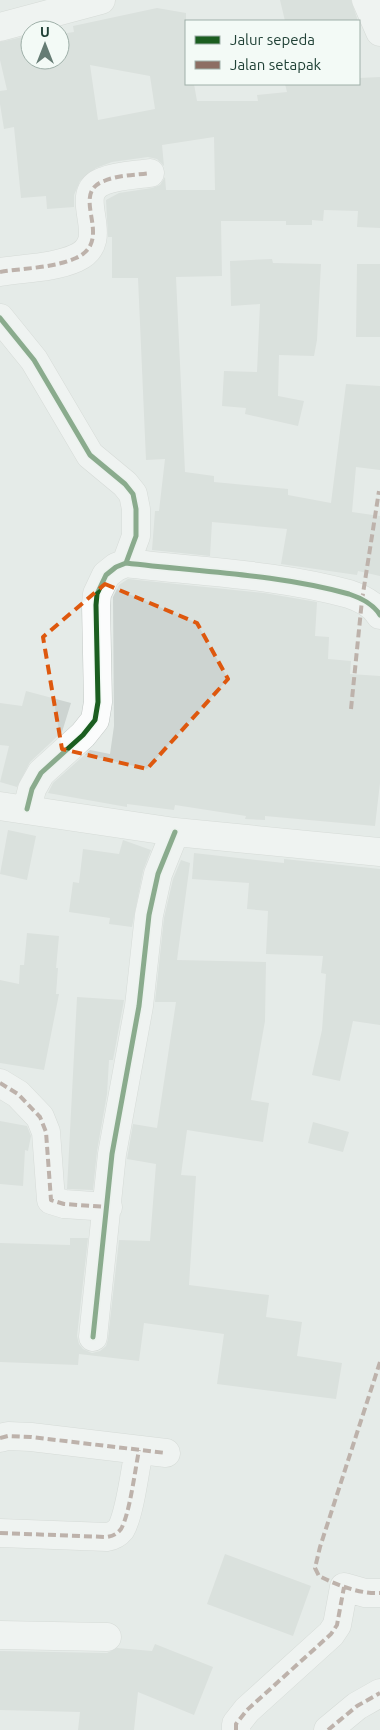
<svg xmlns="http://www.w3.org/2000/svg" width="380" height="1730" viewBox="0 0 380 1730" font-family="Ubuntu,sans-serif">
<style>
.building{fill:#cdd4d1;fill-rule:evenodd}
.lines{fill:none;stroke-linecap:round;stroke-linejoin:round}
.minor-casing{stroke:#c2c8c5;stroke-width:29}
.minor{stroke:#fbfcfc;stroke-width:28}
.quiet{stroke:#8d6e63;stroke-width:4;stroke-dasharray:8 4;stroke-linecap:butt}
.cycleway-casing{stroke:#f3faf6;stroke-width:8}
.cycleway{stroke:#1b5e20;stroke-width:5}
.marked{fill:none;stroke:#de580e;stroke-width:4;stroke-dasharray:10 6;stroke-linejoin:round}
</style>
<rect width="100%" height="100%" fill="#e5ebe8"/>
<path class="building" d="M280 0H351L358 21H285Z
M157 8 186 13V84H194L197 101H258L257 95 287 92 285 84H359V78L380 77V228L357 227 358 211 324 210 323 221 312 220V225H286V221H221L222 276 176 277 185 472 214 476V482L288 489V495L331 503 346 384 380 386V470L356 467 352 512 380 516V576L358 571 357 575 281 564 287 529 212 522 210 556 152 550 155 511H159L165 459 146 460 138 278H112V237H108L106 200 119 193 152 188 160 185 165 177 166 190H215L214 137 162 145 164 166 157 159 148 157 112 162 96 168 80 181 74 195V207L47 209 46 196 21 198 14 127 4 129 0 104V91L7 90 0 60V42L27 36 30 39V60H60V34L74 32 73 26ZM90 65 150 76 155 109 98 120Z
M272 259 273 263 321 264 317 340 314 356 279 355 278 396 304 401 298 426 245 414 246 408 222 406 224 371 257 372 260 304 231 306 230 261Z
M357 264H380V337H356Z
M128 579 264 593 317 602 315 636 329 637 328 659 351 661 350 674 380 676V783L375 826 265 816V820L245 819 246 816 175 805 174 810 127 804V807L48 793 53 783 90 750 110 754 114 726 113 597 119 585Z
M26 691 71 703 62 732 30 762 17 787 0 782 9 746 0 745V703L22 706Z
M8 830 36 836 27 880 0 874Z
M123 840 151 850 143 871 132 927 109 924 110 918 69 912 73 882 79 883 83 849 119 854Z
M194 853 284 863V859L380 869V1025L353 1021 340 1081 312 1075 322 1030 326 974 321 973 323 956 266 954 268 911 247 909 249 883 192 879Z
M181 860 190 863 177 960 266 962 265 1021 251 1100 269 1103 263 1142 187 1130 181 1175 196 1176 189 1285 269 1295 266 1317 302 1322 297 1356 342 1363 336 1399 217 1384 224 1334 144 1323 139 1361 79 1354 78 1365 0 1362V1243L70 1245V1238H88L77 1336 79 1344 83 1349 92 1353 100 1351 106 1346 108 1339 119 1240 150 1241 156 1164 127 1159 133 1124 157 1128 176 1002H155L164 918 173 879Z
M27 933 59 936 56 968H58L56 994H59L44 1070 0 1063V980L19 984 20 965H24Z
M77 997 124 1000 113 1060H109L107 1094 97 1151 93 1190 67 1189Z
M0 1121 27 1126 31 1136 28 1151 25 1150 23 1186 0 1184Z
M313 1122 349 1132 343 1152 308 1143Z
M225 1554 311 1586 293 1636 207 1604Z
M155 1644 213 1667 194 1715 138 1692 134 1730H78L80 1712 0 1710V1651L107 1653 117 1648 152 1651Z"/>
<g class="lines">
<g class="minor-casing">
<path id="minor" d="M366 0 380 32
M0 27 101 0
M0 272C24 268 54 268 76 258 116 240 68 194 104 181 118 175 136 175 150 173
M0 318 34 360 90 455 125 484 133 494 136 509V536L126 563
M0 806 175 832 380 852
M27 809 32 789 41 773 83 735 95 720 98 702 96 605 97 594 106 575 116 567 126 563C200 572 277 574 349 594 361 598 374 605 380 615
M0 1083 18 1094 40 1117 46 1132 51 1200 64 1204 108 1207
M93 1337 112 1154 139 1006 149 915 158 874 175 832
M0 1438 8 1436 31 1437 166 1453
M0 1533 107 1537C113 1536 117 1534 121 1529 130 1513 135 1470 139 1450
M0 1635 107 1637
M236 1730V1724L247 1710 331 1634 337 1625 344 1587 365 1593H380
M328 1730 357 1706 380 1693"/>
</g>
<use href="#minor" class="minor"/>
<path class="quiet" d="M0 272C24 268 54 268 76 258 116 240 68 194 104 181 118 175 136 175 150 173
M351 709 362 600 379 491
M0 1083 18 1094 40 1117 46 1132 51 1200 64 1204 108 1207
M380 1362 320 1547 315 1568 319 1576C337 1585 359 1594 380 1593
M0 1438 8 1436 31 1437 166 1453
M0 1533 107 1537C113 1536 117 1534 121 1529 130 1513 135 1470 139 1450
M236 1730V1724L247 1710 331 1634 337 1625 344 1587
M328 1730 357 1706 380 1693"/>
<g class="cycleway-casing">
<path id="cycleway" d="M0 318 34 360 90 455 125 484 133 494 136 509V536L126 563
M27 809 32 789 41 773 83 735 95 720 98 702 96 605 97 594 106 575 116 567 126 563C200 572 277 574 349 594 361 598 374 605 380 615
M93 1337 112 1154 139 1006 149 915 158 874 175 832"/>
</g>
<use href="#cycleway" class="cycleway"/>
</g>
<path d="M0 0H380V1730H0ZM105 584 197 623 228 679 147 769 62 749 43 637Z" fill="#e5ebe8" fill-opacity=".55" fill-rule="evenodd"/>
<path class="marked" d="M105 584 197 623 228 679 147 769 62 749 43 637Z"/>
<rect x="185" y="20" width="175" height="65" fill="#f3faf6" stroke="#9fb0a9"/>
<rect x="195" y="36" width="25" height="8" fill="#1b5e20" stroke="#9fb0a9"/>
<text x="230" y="45" font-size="15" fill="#204136">Jalur sepeda</text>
<rect x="195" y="61" width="25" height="8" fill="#8d6e63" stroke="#9fb0a9"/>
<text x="230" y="70" font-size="15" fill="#204136">Jalan setapak</text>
<g transform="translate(45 45)"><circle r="24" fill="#f3faf6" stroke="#9fb0a9"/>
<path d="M0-4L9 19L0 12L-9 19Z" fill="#657c74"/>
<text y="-8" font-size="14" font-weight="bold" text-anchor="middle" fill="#204136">U</text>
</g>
</svg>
